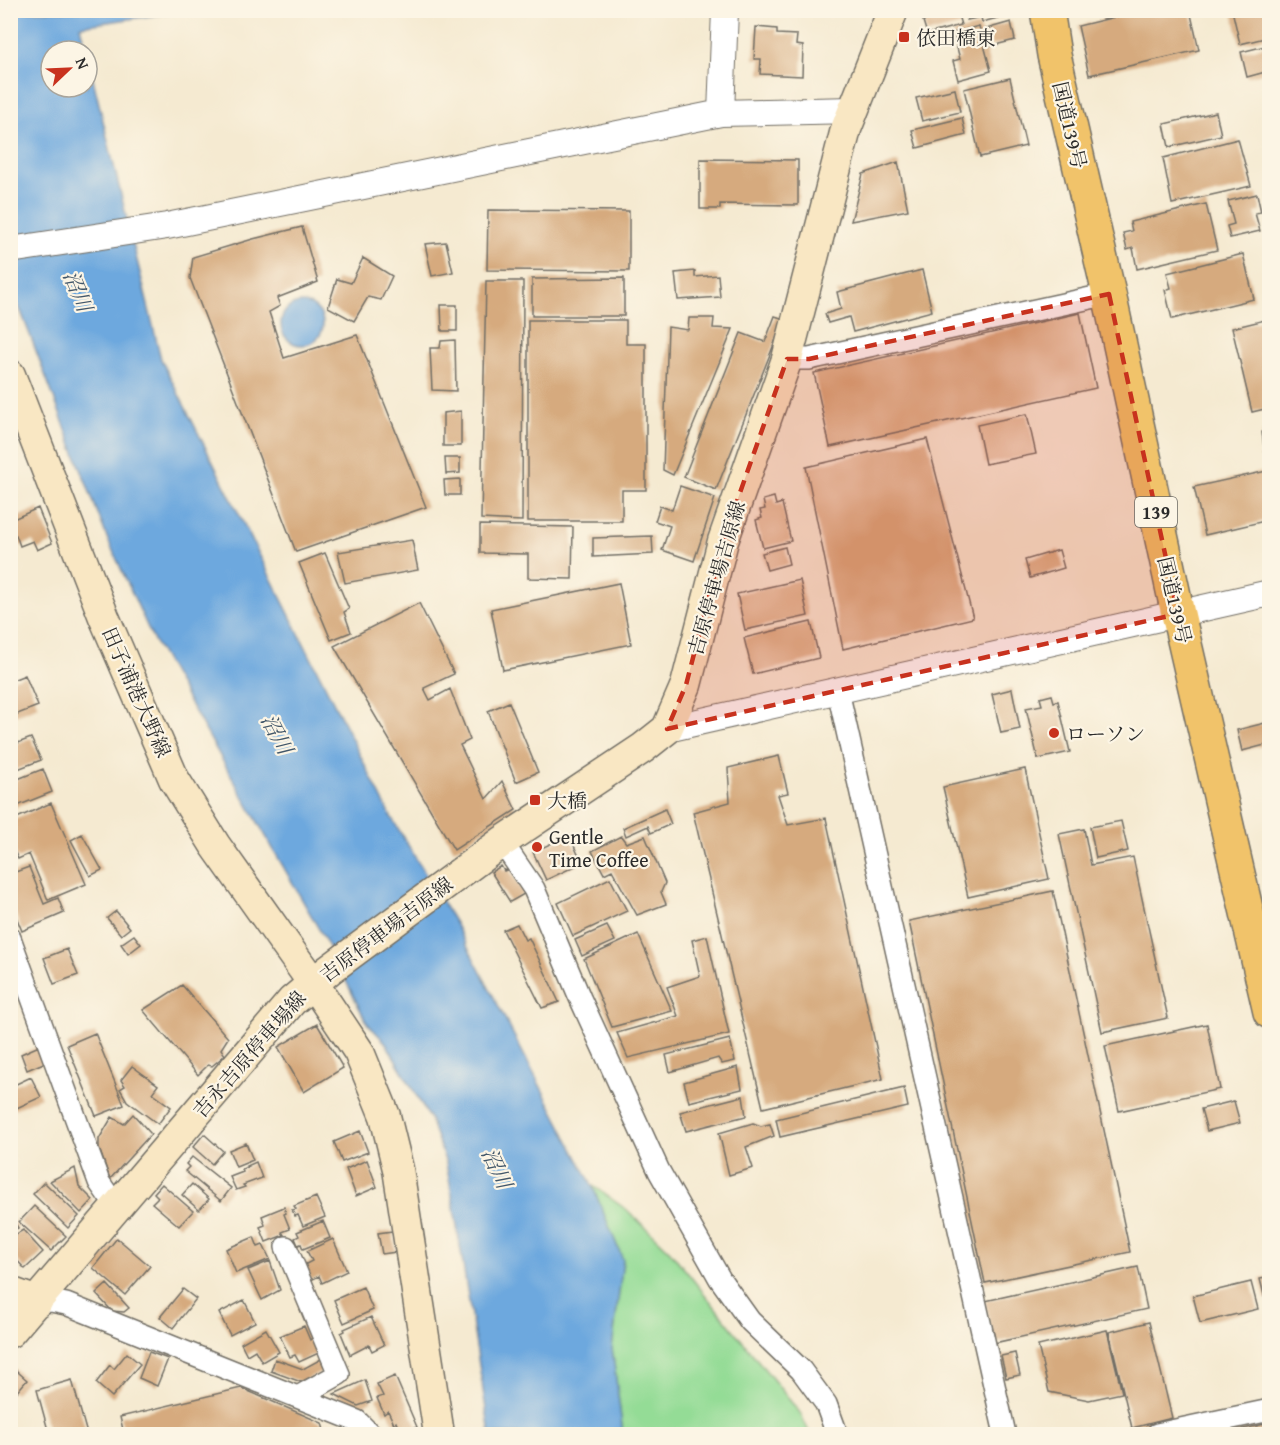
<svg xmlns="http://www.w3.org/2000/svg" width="1280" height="1445" viewBox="0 0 1280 1445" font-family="'Gentium Book Plus','Noto Serif JP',serif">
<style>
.green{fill:#94dc96;stroke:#608460;stroke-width:1.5}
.water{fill:#6da8de;stroke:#4c6a84;stroke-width:1.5}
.building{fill:#d6aa7e}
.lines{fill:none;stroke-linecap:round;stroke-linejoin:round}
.minor-casing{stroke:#726e65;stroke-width:24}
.tertiary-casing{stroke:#726e65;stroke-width:28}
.secondary-casing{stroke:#726e65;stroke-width:33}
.trunk-casing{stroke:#726e65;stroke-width:36}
.minor{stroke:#fff;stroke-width:21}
.tertiary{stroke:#fff;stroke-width:26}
.secondary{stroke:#f9e7c3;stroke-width:30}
.trunk{stroke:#f1c36a;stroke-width:33}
.marked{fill:#c8321e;fill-opacity:0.2;stroke:#c8321e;stroke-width:4.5;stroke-dasharray:12 8;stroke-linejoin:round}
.poi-dot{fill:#c8321e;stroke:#fcf5e5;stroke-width:2}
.labels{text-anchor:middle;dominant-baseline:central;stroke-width:4.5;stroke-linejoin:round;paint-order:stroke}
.shield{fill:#fcf5e5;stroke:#6a6863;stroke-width:1.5}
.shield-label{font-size:18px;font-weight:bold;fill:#2b2b2b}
.poi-label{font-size:20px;fill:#2b2b2b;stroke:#fcf5e5;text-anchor:start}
.street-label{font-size:20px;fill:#2b2b2b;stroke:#fcf5e5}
.water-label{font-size:21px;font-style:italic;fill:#42576a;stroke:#fcf5e5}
</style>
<rect width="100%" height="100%" fill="#fcf5e5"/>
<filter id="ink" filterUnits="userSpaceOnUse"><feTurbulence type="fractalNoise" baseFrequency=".0167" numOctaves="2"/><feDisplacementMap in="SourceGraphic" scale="12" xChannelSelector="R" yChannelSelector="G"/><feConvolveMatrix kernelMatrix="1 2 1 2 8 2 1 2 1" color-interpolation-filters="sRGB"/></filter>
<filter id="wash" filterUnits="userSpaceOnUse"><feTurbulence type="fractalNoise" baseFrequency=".008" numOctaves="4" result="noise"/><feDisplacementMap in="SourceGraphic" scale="24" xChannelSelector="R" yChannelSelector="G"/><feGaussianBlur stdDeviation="1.35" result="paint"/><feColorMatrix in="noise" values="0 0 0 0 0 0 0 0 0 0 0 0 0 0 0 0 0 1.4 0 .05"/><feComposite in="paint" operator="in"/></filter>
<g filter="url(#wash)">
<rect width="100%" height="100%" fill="#f5ead1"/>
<path class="green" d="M592 1185 627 1210 670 1251 800 1413 810 1434H623L612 1348 623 1260Z"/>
<path class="water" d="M10 11H185L80 26 86 51H51V87H87V55L161 359 391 817 455 923 592 1185 623 1260 612 1348 623 1434H490L451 1189 446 1163 430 1119 386 1043 367 1023 328 945 152 637 108 540 22 314 11 287Z
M281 324a21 21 0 1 1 42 0a21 21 0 1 1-42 0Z"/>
<g id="blocks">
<path class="building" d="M964 10H1012L1013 14 982 22 981 17 967 20Z
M1144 10H1190L1199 50 1089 75 1078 26Z
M1232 10H1269V37L1240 44Z
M957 12 961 25 927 34 923 21Z
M1011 22 1015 40 991 46 986 29Z
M979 26 991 71 958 80 953 61 960 59 953 33Z
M756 27 777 29V34L797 35 796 45 803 46 802 76 760 74 761 59H754Z
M1269 45V71L1247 77 1241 52Z
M1010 78 1026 146 980 157 964 89Z
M955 89 960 112 922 121 916 98Z
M1216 112 1221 135 1169 147 1164 124Z
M962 118 966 135 917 148 912 130Z
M1238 139 1251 186 1172 204 1163 158Z
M700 159 798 160V205L720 204V209H700Z
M898 162 908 210 851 221 863 174Z
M1257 194 1261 212 1255 213 1260 231 1230 238 1227 226 1234 224 1228 201Z
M1206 204 1217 250 1137 269 1133 248 1127 250 1123 233 1132 231 1130 222Z
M488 210 629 211V271L487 270Z
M302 227 318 282 277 298 280 306 269 312 284 358 357 335 426 507 296 552 190 278 193 257 253 239Z
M446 242 453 272 432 276 425 244Z
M1243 254 1254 299 1172 319 1165 290 1171 288 1167 273Z
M363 258 392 276 381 300 368 297 354 321 328 307 337 279 351 283Z
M922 270 932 311 853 332 849 317 828 323 825 314 841 309 837 292Z
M695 271V277L718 275 720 297 678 300 675 273Z
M624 278V316H532V279Z
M486 281H523L522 521 481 519Z
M441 305H457V331H442Z
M1080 313 1096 388 830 447 814 373Z
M775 316 784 319 716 490 684 477 741 333 765 342Z
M689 318H714L713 328 733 329 673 475 663 470 668 327 688 330Z
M1269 319V408L1252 412 1232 328Z
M528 320H626V344H646V490H622V521H528Z
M455 340 456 391 432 390 430 348H440L441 341Z
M461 411V446H443V413Z
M1027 414 1036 454 985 464 977 425Z
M1269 430V520L1205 535 1194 487 1267 471 1262 432Z
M927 439 973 618 843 649 806 467Z
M445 458H460V473L446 474Z
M460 479V495H445L444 480Z
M680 486 715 498 694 561 662 550 670 526 655 521 660 506 672 510Z
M774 497 776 505 782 503 791 541 763 548 756 520 762 518 760 510 765 509 763 500Z
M38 508 52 543 37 550 33 541 20 546 16 535 12 537 10 535V525L14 523 11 520Z
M480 525 573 527 572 579 528 578V554L480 553Z
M652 536 653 554 593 557V538Z
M412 540 418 570 345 583 338 552Z
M785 547 789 564 767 570 762 553Z
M1059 550 1064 568 1030 578 1025 560Z
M325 553 349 609 344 612 351 632 331 640 299 563Z
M800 580 808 616 745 630 737 594Z
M619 583 631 644 503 670 491 609Z
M419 603 454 674 424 688 430 700 450 689 470 740 460 745 486 799 502 781 516 810 454 850 334 646Z
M811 622 819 658 753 674 744 638Z
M25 675 38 706 10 717V681Z
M1012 689 1020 729 1001 733 992 694Z
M1052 695 1054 702 1058 701 1070 752 1038 759 1026 708 1042 705 1040 698Z
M509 702 538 772 516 782 488 711Z
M1269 722V744L1242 751 1237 730Z
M31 738 41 760 10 772V746Z
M779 756 788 793 778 795 788 825 826 818 883 1079 763 1108 693 812 730 802 728 768Z
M43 769 52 792 10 809V782Z
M1025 769 1049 879 968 897 943 787Z
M51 803 86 884 48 900 29 854 18 859 10 842V821Z
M665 809 671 824 651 833 648 826 626 836 623 828Z
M1121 821 1128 851 1096 858 1090 827Z
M1084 829 1091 865 1133 857 1168 1018 1102 1032 1059 834Z
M82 834 102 870 90 876 71 840Z
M569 835 582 863 546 880 533 852Z
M621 836 626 843 645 836 665 883 661 892 666 904 637 915 612 870 604 874 592 851Z
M501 866 504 871 509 869 524 894 510 902 491 872Z
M29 867 44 904 58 898 64 913 22 931 10 902V874Z
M610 878 627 911 573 936 558 903Z
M1053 891 1130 1252 985 1283 909 921Z
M116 911 130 928 121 935 107 918Z
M517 924 525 940 529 938 559 1002 542 1008 503 930Z
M607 926 615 941 582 956 575 940Z
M638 934 672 1011 612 1027 584 959Z
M134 935 141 944 128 954 121 944Z
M707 936 729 1034 628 1058 617 1033 678 1016 667 987 700 976 692 940Z
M67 949 78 975 54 984 44 958Z
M182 985 228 1038 221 1049 225 1055 212 1066 208 1065 198 1075 143 1010Z
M317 1024 343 1068 304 1092 278 1047Z
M1207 1024 1220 1089 1119 1111 1105 1046Z
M95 1033 124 1105 96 1116 67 1045Z
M730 1039 735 1061 722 1064 718 1058 670 1072 666 1055Z
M39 1046 46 1062 27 1070 21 1054Z
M132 1066 158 1085 152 1093 171 1107 158 1124 127 1101 120 1089 125 1086 121 1080Z
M738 1067 742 1089 689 1102 684 1082Z
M31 1077 41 1097 10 1111V1087Z
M904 1088 908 1107 780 1137 776 1119Z
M743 1096 746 1116 686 1131 680 1112Z
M1234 1101 1240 1123 1207 1131 1201 1109Z
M133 1114 151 1134 110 1179 99 1148V1139L112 1117 124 1124Z
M753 1123 761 1126 770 1124 774 1136 746 1147 753 1168 729 1175 719 1133Z
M360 1131 368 1152 342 1162 334 1142Z
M204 1134 223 1151 212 1164 193 1147Z
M246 1143 253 1160 236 1167 229 1150Z
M192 1157 231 1188 221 1201 185 1171 189 1167 186 1164Z
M367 1160 377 1187 356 1196 346 1169Z
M256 1162 262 1178 243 1185 245 1187 236 1190 230 1177 243 1172 242 1169 249 1167 247 1166Z
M75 1168 79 1186 93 1200 81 1213 50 1181Z
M44 1182 79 1216 68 1228 33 1194Z
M162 1184 193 1211 179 1226 152 1203 158 1197 154 1193Z
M192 1184 209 1199 199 1210 182 1195Z
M316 1197 325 1217 303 1226 298 1215 295 1216 292 1210 296 1209 294 1206Z
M34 1206 66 1236 51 1251 19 1222Z
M284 1207 286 1213 284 1214 290 1229 282 1232 284 1235 266 1242 260 1227 265 1225 262 1216Z
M10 1215 18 1228 10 1232Z
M323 1221 330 1238 303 1249 301 1244 298 1245 295 1238 299 1236 297 1232Z
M23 1230 43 1252 25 1269 12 1255H10V1238Z
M392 1231 396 1252 382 1254 378 1233Z
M254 1237 258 1247 263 1245 270 1259 236 1273 226 1249Z
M117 1238 150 1266 125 1295 93 1268Z
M333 1239 347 1271 322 1283 319 1276 311 1280 304 1265 312 1261 307 1251Z
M270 1261 280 1290 262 1300 248 1270Z
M1138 1267 1147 1309 994 1343 985 1301Z
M1269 1277V1298L1265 1299 1260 1279Z
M1251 1282 1258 1309 1200 1323 1193 1296Z
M107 1284 129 1308 124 1312 112 1311 96 1294Z
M363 1287 373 1310 344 1323 334 1300Z
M183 1289 196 1299 173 1328 160 1317Z
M244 1300 255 1322 230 1335 219 1313Z
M371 1317 384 1345 372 1351 369 1345 350 1355 341 1333 345 1331 344 1329Z
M1149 1322 1172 1418 1132 1428 1109 1332Z
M304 1326 310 1340 313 1337 321 1352 299 1362 295 1355 290 1357 280 1336Z
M266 1329 279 1352 262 1362 255 1350 247 1355 241 1343Z
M1107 1330 1122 1393 1089 1400 1049 1392 1038 1346Z
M149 1352 168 1359 157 1386 139 1378Z
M127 1353 140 1364 112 1397 96 1383 110 1365 114 1369Z
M1015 1353 1020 1375 1006 1378 1001 1356Z
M323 1358 328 1368 301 1382 271 1371 275 1359 303 1369Z
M10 1365 27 1380 15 1394 10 1390Z
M395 1376 417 1427 401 1434 396 1422 394 1424 388 1411 384 1414 377 1398 383 1396 377 1384Z
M72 1380 87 1434H49L37 1390Z
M365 1380 372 1401 358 1406 334 1394Z
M241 1388 322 1423 325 1434H124L120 1417Z
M1269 1423V1434H1223Z"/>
</g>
</g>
<g filter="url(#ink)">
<use href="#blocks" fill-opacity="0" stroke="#726e65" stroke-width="1.5"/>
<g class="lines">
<g class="minor-casing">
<path id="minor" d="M787 359H809L1109 294
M838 691 1005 1434
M502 842 534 889 580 998 659 1171 720 1279 750 1321 801 1370 826 1404 837 1434
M10 938 99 1182 108 1195 122 1203
M286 1247 339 1374 298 1397
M37 1302 51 1301 66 1304 357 1421 370 1434
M1157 1434 1270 1410"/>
</g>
<g class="tertiary-casing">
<path id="tertiary" d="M721 113 725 10
M10 250 167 226 721 113 854 110
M667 729 1270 593"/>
</g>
<g class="secondary-casing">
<path id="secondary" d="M10 375 104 617 174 779 215 845 313 983 359 1052 385 1116 398 1169 439 1434
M10 1292 37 1302
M10 1332 292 1001 329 970 502 842 643 748 667 729 686 685 723 541 787 359 846 129 893 10"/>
</g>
<g class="trunk-casing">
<path id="trunk" d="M1047 10 1054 55 1109 294 1178 614 1270 1012"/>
</g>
<use href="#minor" class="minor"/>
<use href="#tertiary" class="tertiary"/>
<use href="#secondary" class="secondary"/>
<use href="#trunk" class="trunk"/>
</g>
</g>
<path class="marked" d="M1109 294 1178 614 667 729 686 685 723 541 787 359H809Z"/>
<g class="poi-dot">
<rect x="898" y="31" width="12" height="12" rx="3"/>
<circle cx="1054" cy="733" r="6"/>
<rect x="529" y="794" width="12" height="12" rx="3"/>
<circle cx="537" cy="847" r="6"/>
</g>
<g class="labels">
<rect class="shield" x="1135" y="497" width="42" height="30" rx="4.5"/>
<g class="shield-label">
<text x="1156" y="512">139</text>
</g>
<g class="poi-label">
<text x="916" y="37">依田橋東</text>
<text x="1066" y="733">ローソン</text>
<text x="547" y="800">大橋</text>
<text x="549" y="836">Gentle<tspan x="549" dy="23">Time Coffee</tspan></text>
</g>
<g class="street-label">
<text transform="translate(1070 125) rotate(77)">国道139号</text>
<text transform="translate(716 578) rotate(-74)">吉原停車場吉原線</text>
<text transform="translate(1175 600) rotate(77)">国道139号</text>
<text transform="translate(137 692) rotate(66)">田子浦港大野線</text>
<text transform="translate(386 929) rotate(-37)">吉原停車場吉原線</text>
<text transform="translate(249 1054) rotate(-49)">吉永吉原停車場線</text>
</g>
<g class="water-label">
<text transform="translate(78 291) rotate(67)">沼川</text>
<text transform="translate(277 734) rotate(62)">沼川</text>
<text transform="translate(497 1168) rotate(65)">沼川</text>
</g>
</g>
<rect width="1280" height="1445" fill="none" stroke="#fcf5e5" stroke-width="36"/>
<g transform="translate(69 69) rotate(67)"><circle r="28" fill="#fcf5e5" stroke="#a8a49b" stroke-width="1.5"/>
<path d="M0-4.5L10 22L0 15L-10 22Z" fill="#c8321e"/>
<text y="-9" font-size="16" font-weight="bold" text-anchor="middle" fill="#2b2b2b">N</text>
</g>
</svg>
